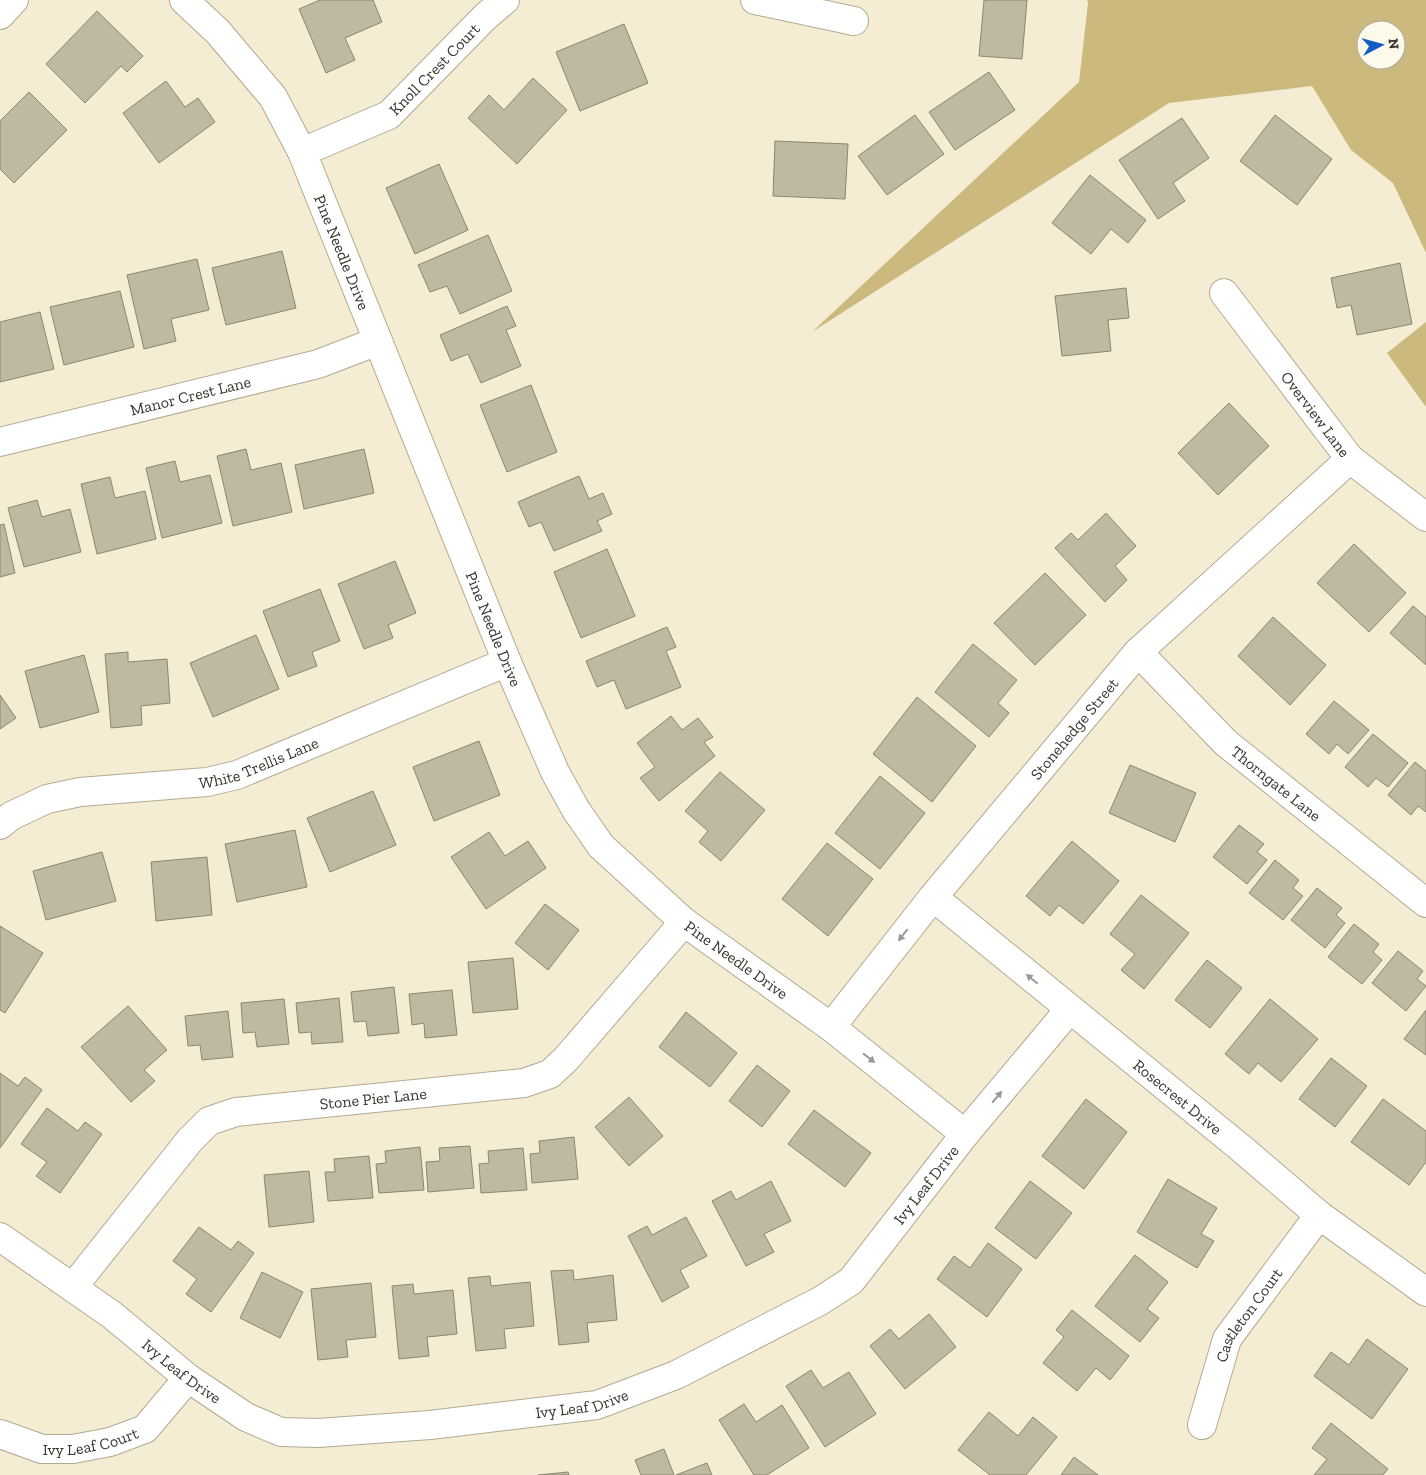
<svg xmlns="http://www.w3.org/2000/svg" width="1426" height="1475" viewBox="0 0 1426 1475" font-family="'Zilla Slab',serif">
<style>
.green{fill:#cbb97d;fill-rule:evenodd}
.building{fill:#c0b9a1;stroke:#8c856f}
.lines{fill:none;stroke-linecap:round;stroke-linejoin:round}
.minor-casing{stroke:#b1aa93;stroke-width:30}
.minor{stroke:#fff;stroke-width:28}
.oneway{fill:#9b9a95}
.labels{text-anchor:middle;dominant-baseline:central;stroke-width:4.5;stroke-linejoin:round;paint-order:stroke}
.street-label{font-size:16px;fill:#37342b;stroke:#fefaeb}
</style>
<rect width="100%" height="100%" fill="#f4edd4"/>
<path class="green" d="M1087 0H1426V253L1393 183 1351 150 1312 86 1169 103 812 332 1079 82 1088 3ZM1366 30H1396V60H1366Z
M1426 322V407L1387 353Z"/>
<path class="building" d="M320 0H373L382 22 345 38 355 60 326 73 299 9Z
M984 0H1027L1022 59 979 56Z
M97 11 143 56 127 72 121 66 85 103 46 64Z
M624 24 648 83 580 111 556 52Z
M989 72 1015 110 955 150 929 112Z
M533 78 567 110 517 164 468 118 489 95 504 110Z
M166 81 185 107 198 98 215 122 159 163 123 113Z
M29 92 67 130 14 183 0 169V121Z
M915 115 944 154 887 195 858 156Z
M1275 115 1332 159 1297 205 1240 161Z
M1182 118 1209 158 1173 183 1185 201 1158 219 1119 160Z
M775 141 848 144 845 199 773 196Z
M439 164 468 230 415 254 386 188Z
M1090 175 1146 220 1128 243 1111 229 1091 254 1052 223Z
M488 235 512 291 460 314 447 286 430 292 418 265Z
M282 251 296 308 226 325 212 268Z
M197 259 209 310 171 319 176 341 144 349 127 275Z
M1400 263 1412 324 1357 335 1351 305 1337 308 1331 278Z
M1126 288 1129 318 1108 320 1111 351 1062 356 1055 296Z
M120 291 134 347 64 365 50 307Z
M507 306 516 326 506 330 521 366 481 383 468 354 451 361 440 335Z
M40 312 54 369 0 382V322Z
M531 385 557 452 507 472 480 405Z
M1229 403 1269 446 1218 495 1178 453Z
M246 449 251 470 281 463 292 512 233 526 217 456Z
M364 449 374 493 304 509 295 465Z
M175 461 180 482 210 475 222 523 162 538 146 468Z
M579 476 589 499 603 493 612 514 597 521 602 531 554 551 541 522 529 527 518 502Z
M110 477 115 498 145 491 156 539 97 554 81 484Z
M37 500 42 517 70 509 81 552 24 567 8 508Z
M1106 513 1136 546 1115 566 1127 580 1105 602 1055 548 1071 533 1078 540Z
M4 524 15 573 0 577V525Z
M1354 544 1406 593 1369 632 1317 583Z
M607 549 635 616 581 638 554 572Z
M395 561 416 613 388 625 393 638 364 649 338 584Z
M1045 573 1086 615 1035 665 994 623Z
M320 589 340 641 312 652 317 666 288 677 263 611Z
M1413 606 1426 617V665L1390 633Z
M1273 617 1326 665 1290 705 1238 656Z
M667 627 676 647 666 651 681 687 626 709 614 680 597 687 586 661Z
M256 635 279 689 213 717 190 663Z
M973 644 1017 680 998 703 1009 713 989 737 935 692Z
M128 652V662L167 659 170 703 141 706 142 725 111 728 105 654Z
M84 655 99 712 40 728 25 671Z
M0 695 16 718 0 729Z
M917 697 976 746 932 802 873 754Z
M1334 701 1369 730 1348 754 1337 744 1329 754 1306 734Z
M671 716 682 730 698 718 713 737 704 742 715 756 659 801 640 778 655 767 637 743Z
M1373 734 1408 763 1388 787 1376 778 1368 787 1345 767Z
M479 741 500 795 434 821 413 767Z
M1415 762 1426 771V812L1418 806 1411 815 1388 795Z
M1130 765 1196 793 1175 842 1109 813Z
M720 772 765 810 721 861 699 842 708 831 685 811Z
M880 776 925 813 880 869 835 833Z
M373 791 396 845 330 872 307 818Z
M1239 825 1264 844 1257 852 1267 860 1247 884 1213 857Z
M295 830 307 887 237 902 225 844Z
M489 832 505 856 528 841 546 868 486 909 451 857Z
M1072 841 1119 881 1083 924 1059 905 1050 916 1026 896Z
M827 843 873 879 828 936 782 899Z
M102 852 116 901 46 920 33 871Z
M207 857 212 915 156 921 151 862Z
M1275 860 1299 880 1293 888 1303 896 1283 920 1249 893Z
M1317 888 1342 908 1336 915 1345 923 1325 948 1291 920Z
M1141 895 1189 933 1144 989 1121 970 1135 954 1110 934Z
M545 904 579 930 548 970 515 943Z
M1354 924 1379 944 1373 952 1382 960 1362 984 1328 957Z
M0 926 43 953 5 1013 0 1010Z
M1398 951 1423 971 1417 979 1426 986 1406 1011 1372 983Z
M513 958 518 1009 473 1013 468 962Z
M1207 960 1242 988 1210 1028 1175 1000Z
M394 987 399 1033 368 1036 366 1021 354 1022 351 992Z
M452 990 457 1035 425 1038 424 1023 412 1025 409 994Z
M339 998 343 1042 312 1044 311 1032 299 1033 296 1003Z
M284 999 289 1044 257 1047 255 1032 243 1033 241 1003Z
M1270 999 1318 1039 1281 1082 1258 1063 1249 1074 1225 1054Z
M128 1006 167 1050 144 1070 155 1081 131 1102 81 1047Z
M1426 1010V1055L1404 1039Z
M228 1011 233 1057 202 1060 200 1045 188 1046 185 1016Z
M686 1012 737 1053 710 1087 659 1047Z
M1331 1058 1367 1086 1335 1127 1299 1099Z
M757 1065 790 1091 762 1127 729 1101Z
M0 1073 18 1086 25 1077 42 1090 0 1148Z
M629 1097 663 1136 629 1166 595 1127Z
M1086 1099 1127 1132 1084 1189 1042 1156Z
M1383 1099 1426 1131V1162L1409 1185 1351 1142Z
M47 1108 78 1131 85 1122 102 1134 60 1193 36 1176 47 1162 21 1144Z
M814 1110 871 1153 845 1187 788 1144Z
M574 1137 578 1179 532 1183 530 1154 540 1153 539 1141Z
M470 1146 474 1188 428 1192 426 1162 440 1161 439 1148Z
M420 1147 424 1190 379 1193 376 1164 386 1163 385 1151Z
M523 1148 527 1190 481 1193 479 1164 489 1163 488 1151Z
M369 1156 373 1198 328 1201 325 1172H335L334 1159Z
M309 1171 314 1222 269 1227 264 1175Z
M1168 1179 1217 1208 1201 1234 1214 1241 1197 1268 1137 1232Z
M771 1181 791 1221 764 1234 774 1252 746 1266 712 1201 731 1191 736 1200Z
M1030 1181 1072 1213 1036 1259 995 1228Z
M686 1217 707 1256 680 1270 689 1287 662 1302 628 1236 647 1226 652 1235Z
M199 1227 231 1250 238 1241 254 1253 211 1312 186 1294 197 1279 173 1261Z
M988 1243 1022 1269 987 1317 937 1279 954 1256 970 1268Z
M1135 1255 1168 1282 1147 1309 1159 1318 1140 1342 1095 1306Z
M573 1270 574 1280 613 1275 617 1320 587 1323 589 1342 559 1345 551 1271Z
M262 1272 303 1292 280 1338 240 1318Z
M490 1276 491 1286 530 1282 534 1326 504 1329 506 1348 476 1351 468 1278Z
M371 1283 376 1337 346 1340 348 1357 318 1360 311 1289Z
M413 1284 414 1294 453 1290 457 1334 427 1337 429 1356 399 1359 392 1286Z
M1072 1310 1129 1356 1110 1380 1096 1368 1077 1391 1043 1363 1064 1337 1056 1330Z
M929 1314 956 1347 905 1389 870 1346 890 1329 899 1339Z
M1367 1339 1408 1369 1372 1419 1314 1376 1331 1352 1349 1365Z
M811 1370 823 1388 849 1372 876 1414 825 1447 786 1386Z
M744 1404 756 1422 782 1405 809 1448 767 1475H754L719 1420Z
M989 1412 1018 1436 1033 1417 1057 1437 1026 1475H990L958 1450Z
M1331 1423 1388 1469 1383 1475H1314L1327 1459 1312 1448Z
M664 1449 674 1475H641L635 1460Z
M1074 1457 1098 1475H1061Z
M707 1463 712 1475H676Z
M568 1472 569 1475H538Z"/>
<g class="lines">
<g class="minor-casing">
<g id="minor">
<path id="s1" d="M184 0 218 32 273 97 302 152 507 662 555 772 576 810 601 846 684 922 831 1027 965 1134"/>
<path d="M755 0 854 21"/>
<path d="M0 15 14 0"/>
<path id="s2" d="M302 152 389 115 485 17 505 0"/>
<path id="s3" d="M1224 293 1350 459 1426 517"/>
<path id="s4" d="M0 442 318 364 378 341"/>
<path id="s5" d="M1138 652 1226 743 1426 903"/>
<path id="s6" d="M0 825 11 816 47 799 80 792 207 782 237 775 507 662"/>
<path id="s7" d="M933 897 1242 1149 1319 1215 1426 1292"/>
<path id="s8" d="M831 1027 933 897 1138 652 1350 459"/>
<path id="s9" d="M0 1237 112 1315 188 1378 246 1417 281 1432 318 1433 430 1425 597 1405 676 1375 820 1301 851 1281 965 1134 1069 1010"/>
<path id="s10" d="M73 1287 190 1140 209 1121 236 1112 524 1083 550 1074 566 1059 684 922"/>
<path id="s11" d="M1202 1425 1227 1339 1319 1215"/>
<path id="s12" d="M0 1434 42 1449H73L110 1442 145 1429 188 1378"/>
</g>
</g>
<use href="#minor" class="minor"/>
</g>
<defs><path id="oneway-solid" d="M-6-.8H1V-3.2L6.5 0L1 3.2V.8H-6Z" transform="scale(1.25)"/></defs>
<g class="oneway">
<use href="#oneway-solid" transform="translate(903 935) rotate(128)"/>
<use href="#oneway-solid" transform="translate(1032 979) rotate(-140)"/>
<use href="#oneway-solid" transform="translate(869 1058) rotate(38)"/>
<use href="#oneway-solid" transform="translate(997 1097) rotate(-50)"/>
</g>
<g class="labels">
<g class="street-label">
<text stroke="none"><textPath href="#s2" startOffset="159">Knoll Crest Court</textPath></text>
<text stroke="none"><textPath href="#s1" startOffset="302">Pine Needle Drive</textPath></text>
<text stroke="none"><textPath href="#s4" startOffset="196">Manor Crest Lane</textPath></text>
<text stroke="none"><textPath href="#s3" startOffset="152">Overview Lane</textPath></text>
<text stroke="none"><textPath href="#s1" startOffset="708">Pine Needle Drive</textPath></text>
<text stroke="none"><textPath href="#s8" startOffset="385">Stonehedge Street</textPath></text>
<text stroke="none"><textPath href="#s6" startOffset="270">White Trellis Lane</textPath></text>
<text stroke="none"><textPath href="#s5" startOffset="191">Thorngate Lane</textPath></text>
<text stroke="none"><textPath href="#s1" startOffset="1128">Pine Needle Drive</textPath></text>
<text stroke="none"><textPath href="#s7" startOffset="316">Rosecrest Drive</textPath></text>
<text stroke="none"><textPath href="#s10" startOffset="381">Stone Pier Lane</textPath></text>
<text stroke="none"><textPath href="#s9" startOffset="1066">Ivy Leaf Drive</textPath></text>
<text stroke="none"><textPath href="#s11" startOffset="121">Castleton Court</textPath></text>
<text stroke="none"><textPath href="#s9" startOffset="226">Ivy Leaf Drive</textPath></text>
<text stroke="none"><textPath href="#s9" startOffset="646">Ivy Leaf Drive</textPath></text>
<text stroke="none"><textPath href="#s12" startOffset="94">Ivy Leaf Court</textPath></text>
</g>
</g>
<g transform="translate(1381 45) rotate(84)"><circle r="24" fill="#fefaeb" stroke="#aeab9e"/>
<path d="M0-4L9 19L0 12L-9 19Z" fill="#135cc6"/>
<text y="-8" font-size="14" font-weight="bold" text-anchor="middle" fill="#37342b">N</text>
</g>
</svg>
